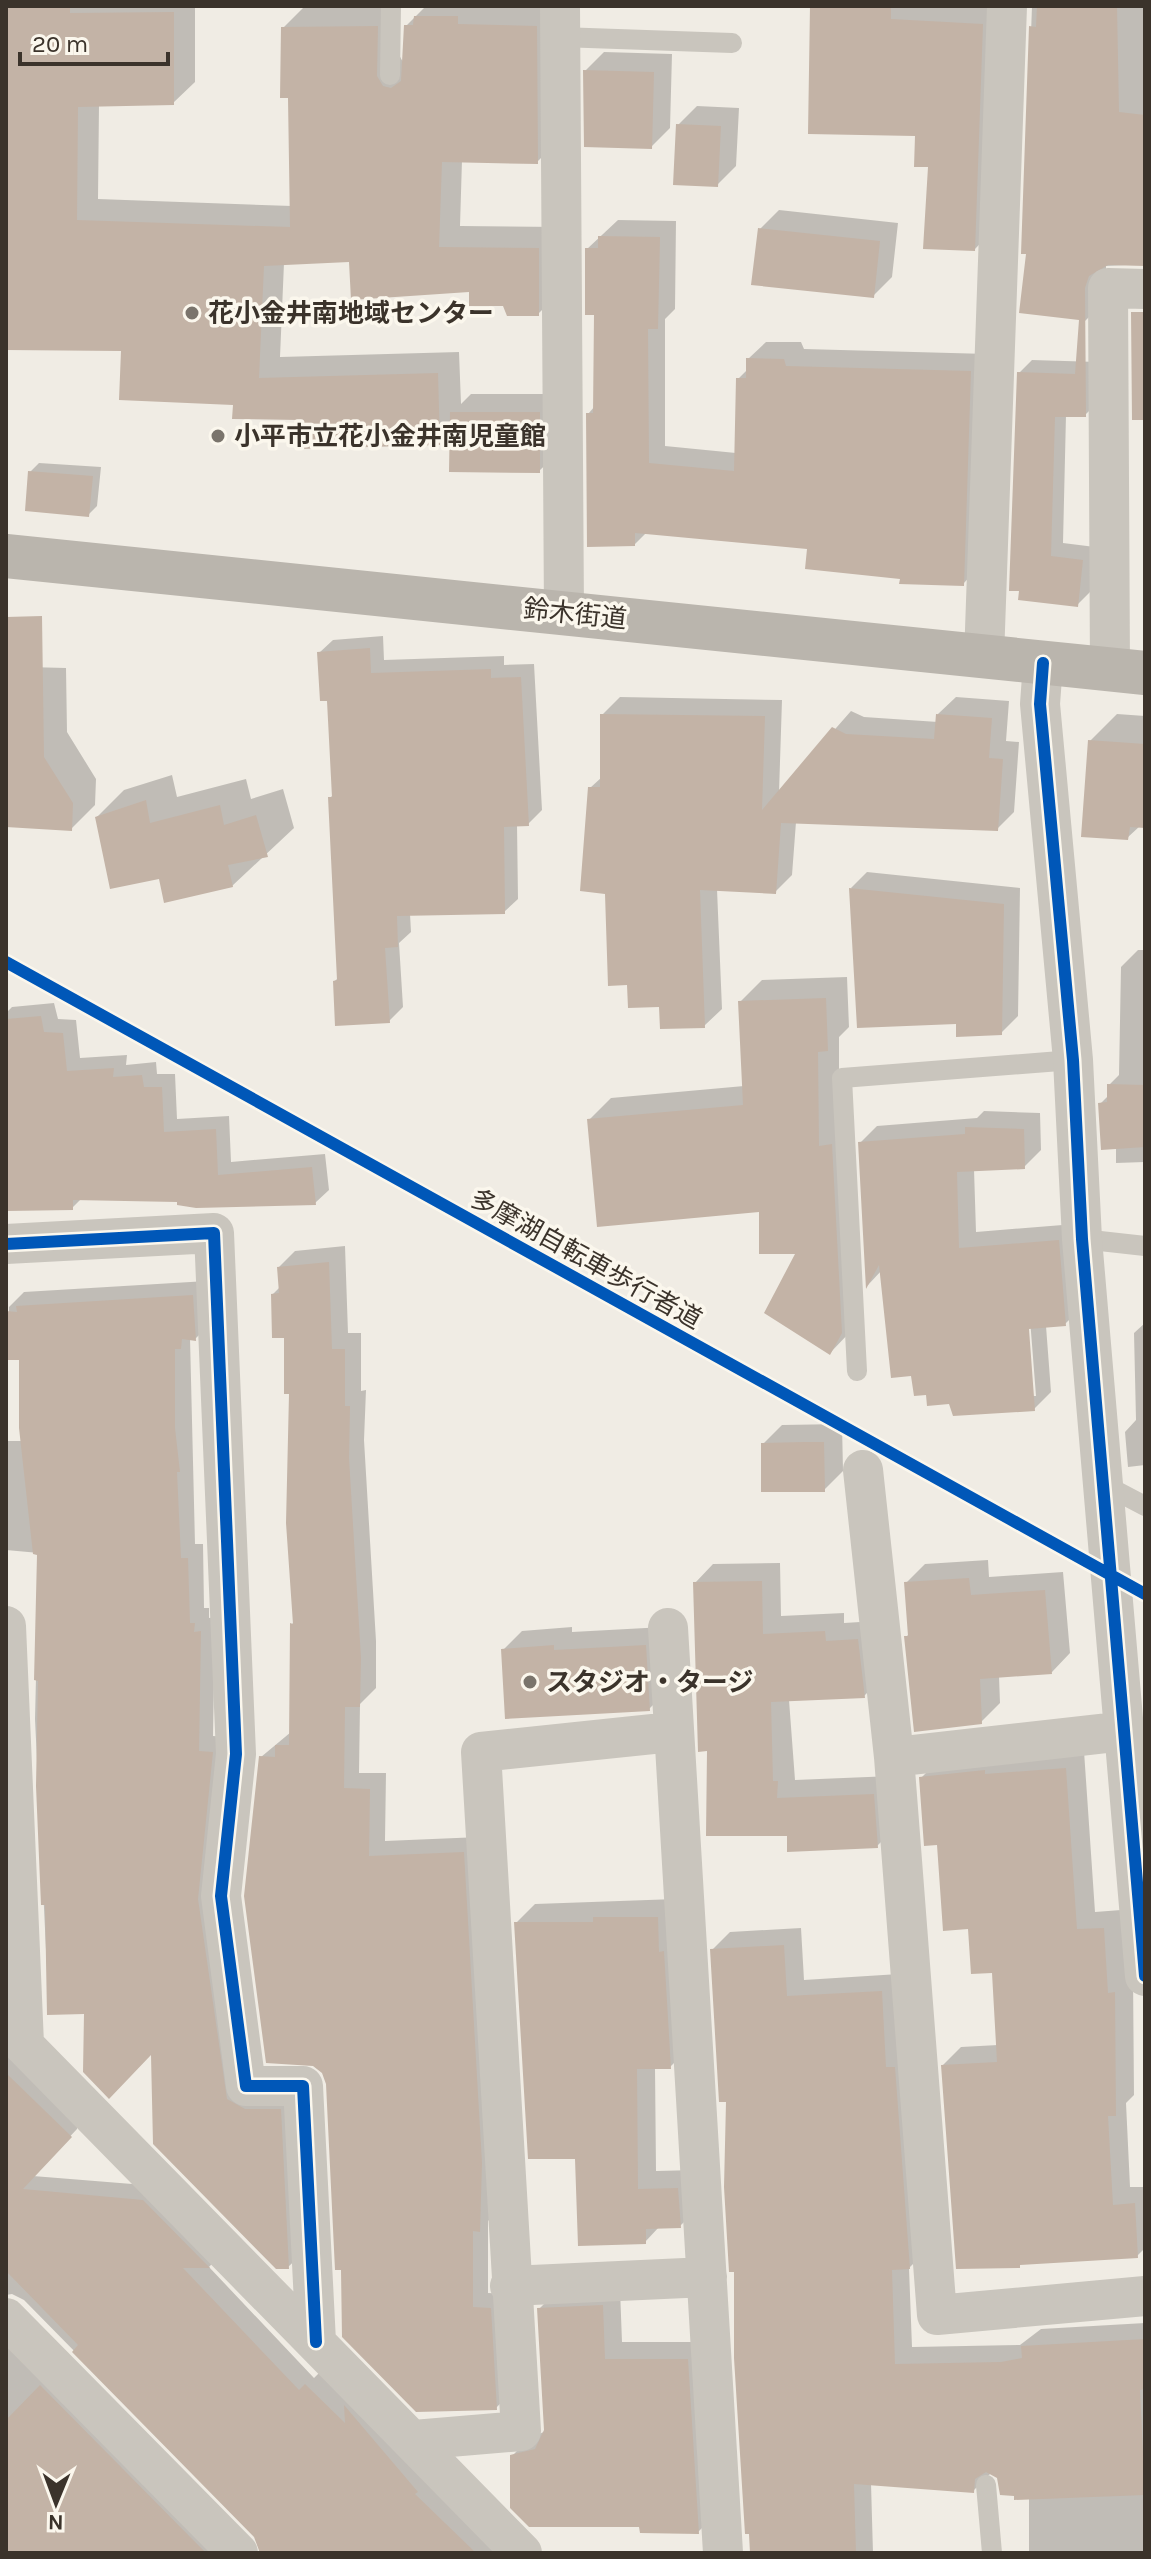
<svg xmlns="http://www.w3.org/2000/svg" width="1151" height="2559" viewBox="0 0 1151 2559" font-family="Karla,'Noto Sans JP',sans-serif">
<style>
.shadow{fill:#0003;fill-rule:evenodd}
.building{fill:#c3b3a6}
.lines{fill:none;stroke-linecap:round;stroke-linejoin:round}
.lane{stroke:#c9c5bd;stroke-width:20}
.street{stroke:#c9c5bd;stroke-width:40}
.secondary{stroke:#bab5ad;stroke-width:44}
.cycleway-casing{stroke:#fbf7ed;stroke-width:17}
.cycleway{stroke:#0057b8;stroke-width:12}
.poi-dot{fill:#7a746c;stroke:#fbf7ed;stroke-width:3}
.labels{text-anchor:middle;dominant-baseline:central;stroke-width:7;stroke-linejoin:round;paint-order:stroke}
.poi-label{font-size:26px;font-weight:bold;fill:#3b332b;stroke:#fbf7ed;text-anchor:start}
.street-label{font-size:26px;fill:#3b332b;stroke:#fbf7ed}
</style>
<rect width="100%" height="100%" fill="#f0ece4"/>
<path class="shadow" d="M6 6H195V82L173 103 99 105 98 199 292 206 290 96 283 28 305 6H399L398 53 404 64 406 26 426 6H558L559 140 537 162 462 160 460 226 560 227V292L538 314 471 290 351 260 284 263 280 357 459 352 461 404 471 394H558V453L539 471 452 431 439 443 236 403 123 349 6 348Z
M812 6H1004L996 227 975 249 917 134Z
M1032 6H1145V264L1106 266V300L1084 322 1028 252H1023Z
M604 52 672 54 670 128 651 147 585 71Z
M697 106 739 108 736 166 717 185 678 125Z
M779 210 898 223 892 277 873 296 760 229Z
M618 220 676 221 675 309 665 319V446L736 453 738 379 748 369V359L766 342H801L804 349 988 354 980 566 963 584 902 577 809 547 647 532 635 544 588 414 595 406 596 313 587 249Z
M1032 360 1098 362V402L1085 415H1066L1063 543 1095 547 1090 592 1077 605 1021 590 1019 373Z
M39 463 101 467 97 506 88 515 30 472Z
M383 636 384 660 504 656V665L534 664 542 810 528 824H517L518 899 504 912 410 914 411 932 399 943 403 1007 389 1021 335 981 339 977 330 798 334 794 329 699 319 653 333 640Z
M28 667 66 668 67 732 96 779 95 805 71 829 6 825V689Z
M620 697 782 700 779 793 851 711 864 717 938 722V714L956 697 1009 701 1006 741 1019 742 1014 812 997 829 796 822 792 875 775 892 717 889 722 1009 704 1026 661 1005 629 983 606 892 590 788 602 777V715Z
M1117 714 1145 716V826H1140L1127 838 1090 741Z
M172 775 177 797 246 779 251 799 283 789 294 828 232 886 161 876 97 817 124 790Z
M867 872 1020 888 1018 1016 1001 1033 957 1022 851 888Z
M1138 950H1145V1162L1116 1163V1147L1100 1104 1109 1095V1085L1119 1075 1121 967Z
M847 977 849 1027 839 1037V1125L851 1331 830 1353 799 1252 761 1210 589 1120 611 1098 744 1086 740 1002 762 980Z
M54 1003 58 1019 76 1020 80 1058 127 1055 126 1065 156 1062 157 1074H175L177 1119 229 1116 231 1162 325 1154 329 1190 315 1203 82 1198 72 1208 7 1209 6 1013 12 1007Z
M984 1111 1040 1113 1041 1150 1024 1167 974 1169 976 1232 1075 1224 1082 1307 1065 1324 1046 1326 1051 1392 1034 1409 950 1402 927 1393 913 1373 882 1270 868 1285 860 1143 877 1126 977 1118ZM1026 1319H1030L1036 1396H1032Z
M345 1246 348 1333H361V1391L366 1390 364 1440 376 1641V1688L360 1704 359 1773H386L385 1841 480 1837 496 2213 488 2221V2293L507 2294 512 2391 496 2408 343 2268 328 2084 261 1757 291 1732 292 1624 295 1621 291 1392 286 1336 273 1294 280 1287 279 1267 295 1251Z
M207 1281 210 1324 195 1339 190 1338 195 1544H203L204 1608H209V1618L215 1617 213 1736 227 1737 241 2084 296 2095 304 2252 288 2267 153 2051 86 2012 49 2013 35 1719 39 1553 6 1550V1441H21V1358H9V1307L24 1292Z
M1145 1323V1465L1128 1467 1125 1432 1136 1420 1134 1333Z
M842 1424 843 1471 824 1490 763 1444 782 1425Z
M988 1560 989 1577 1063 1572 1070 1653 1052 1672 999 1676 1000 1703 981 1722 906 1637 910 1633 906 1583 925 1564Z
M780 1563 781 1616 844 1613V1623L876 1621 882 1678 864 1696 789 1700 795 1780 892 1776 896 1827 877 1846 788 1834 709 1749 695 1583 713 1564Z
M572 1627V1632L664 1627 668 1690 649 1709 503 1650 522 1631Z
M1084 1751 1095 1912 1121 1910 1133 1975 1134 2095 1126 2103 1130 2187H1145V2248L1137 2256 1022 2263 1019 2266 943 2065 961 2047 998 2045 994 1971 970 1927 939 1843 921 1778 939 1760Z
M676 1899 689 2048 670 2067H655L656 2171 696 2170 699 2207 680 2226H660L645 2242 577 2157 516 1923 535 1904Z
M801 1928 804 1980 899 1974 927 2250 909 2268 912 2347 1020 2345 1041 2329 1145 2323V2553H1029V2498L992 2472 973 2491 871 2483 873 2553H752L728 2100 712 1950 730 1932Z
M6 2050 77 2116V2129L33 2176 157 2186 222 2253 209 2267 314 2378 320 2372 518 2553H262L256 2536 24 2300 12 2294 6 2295Z
M620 2289 622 2342H705L716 2514 698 2532 641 2525 512 2456 530 2438 546 2431 539 2309 557 2291Z
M6 2323 233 2553H6Z"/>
<path class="building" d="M6 6H70V13L174 12V105L78 107 77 220 290 227 288 98H280L281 27 378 26 377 76 383 86 391 88 401 81 404 25H413L414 16H458V24L537 26 538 164 442 162 439 247 539 248V316H507L503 306H469V292L351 300 349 262 264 266 259 378 438 373 440 445 300 449 299 420 232 419 233 405 119 400 121 351 6 350Z
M810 6H891V19L983 24 975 251 923 249 928 167H914L915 136 808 134Z
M1037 6H1117L1119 112 1145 115V266L1108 265 1089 276 1085 288 1086 417H1055L1051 556 1083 560 1078 607 1018 600 1019 591H1009L1017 372 1075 374 1079 320 1019 313 1026 254H1021L1029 26 1036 27Z
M583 70 654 72 652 149 584 147Z
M676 124 721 126 718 187 673 185Z
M758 228 880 241 874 298 751 285Z
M598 236 660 237 658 329H648L649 463 734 471 736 378H746V358L784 359 786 366 971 371 964 586 899 584 900 579 805 569 807 549 635 533V546L587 547 586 413H593L594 315H585V248H598Z
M1131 312H1145V420H1132Z
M450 412H540V473L449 472Z
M28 471 93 476 89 517 25 511Z
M42 616 44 757 73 803 72 831 6 827V617Z
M370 648 371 673 491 669V678L521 677 529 826 504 827 505 914 397 916 398 947 385 948 390 1023 335 1026 333 981 337 980 328 797H332L327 701H320L317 652Z
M600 714 765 716 762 810 832 727 846 734 934 739 936 714 992 718 989 758 1003 759 998 831 781 823 776 894 700 890 705 1028 660 1029 659 1007 628 1008 627 985 608 986 605 894 580 891 588 787H600Z
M1088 740 1145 744V828L1130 827 1128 840 1081 837Z
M146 800 150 823 220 805 224 825 256 815 268 857 228 865 233 887 164 903 159 879 110 889 95 817Z
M849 888 1004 904 1002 1035 956 1037V1024L857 1028Z
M826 998 828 1051 818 1052 819 1146 832 1144 842 1333 830 1355 764 1313 795 1254H759V1212L597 1227 587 1119 743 1105 738 1001Z
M41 1016 44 1032 63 1033 67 1071 114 1068 113 1077 142 1075 144 1087H162L164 1132 216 1129 218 1175 312 1167 316 1205 196 1208 177 1205V1202L73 1200V1210L7 1211 6 1019Z
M1107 1084 1145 1085V1147L1101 1150 1098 1103 1107 1102Z
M965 1127 1024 1129 1025 1169 957 1172 959 1248 1059 1240 1066 1326 1029 1329 1035 1411 953 1416 949 1404 927 1406 926 1395 914 1396 911 1376 891 1378 879 1265 866 1289 858 1142 965 1134Z
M329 1262 332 1349H345V1406H350L349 1458 361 1658 360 1707H345L344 1788 370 1789 369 1856 464 1852 482 2163 480 2232 473 2231V2307L491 2308 497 2410 416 2412 342 2337 341 2270H335L326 2084 322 2073 313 2066 266 2063 244 1896 259 1756 275 1757V1745H289L290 1623 293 1624 286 1523 289 1394H284V1338H272L271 1294 279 1293 277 1267Z
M193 1295 196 1341 182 1339 181 1349H175V1428L180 1472H177L181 1558H188L190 1623H195L194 1632 201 1631 199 1751 213 1752 198 1899 227 2099 245 2109H281L289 2269H276L153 2144 151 2055 109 2099 83 2072 84 2014 47 2015 45 1905H41L36 1786 38 1681 34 1680 37 1555 33 1554 19 1428V1360H6V1311L17 1312 16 1306Z
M804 1442H824L825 1492H761V1443Z
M969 1578 971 1595 1045 1590 1052 1674 980 1679 982 1724 914 1732 904 1636H908L904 1582Z
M762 1581 763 1634 825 1631 826 1641 858 1639 865 1698 771 1702 773 1781H778L777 1798 874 1794 878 1848 787 1852V1836H706L707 1751 698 1752 693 1582Z
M554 1645V1650L646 1645 650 1711 505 1719 501 1649Z
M1066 1768 1077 1929 1104 1928 1108 1993 1115 1992 1116 2116H1108L1113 2205 1135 2203 1138 2258 1020 2265V2268L956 2269 941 2065 997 2062 992 1973 971 1974 968 1929 943 1931 937 1845 924 1846 919 1777 985 1770V1774Z
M593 1917H658L659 1952 664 1951 671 2069H637L638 2189 678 2188 681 2228 646 2229V2244L578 2246 575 2159H528L514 1922H593Z
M784 1945 787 1996 882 1991 886 2067H895L910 2269 892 2270 895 2364 1001 2362 1022 2358 1021 2346 1145 2339V2389L1140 2390 1145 2495 1014 2500V2496L1000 2495 997 2478 986 2472 975 2479 974 2493 854 2484 856 2553H750L749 2534H745L734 2358V2272H729L724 2187 726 2102H719L710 1949Z
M6 2073 72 2137 23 2189 143 2200 210 2268H183L299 2390 305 2384 345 2423 344 2405 418 2492 415 2494 476 2553H260L254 2537 72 2352 78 2345 6 2271Z
M603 2305 605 2359H688L699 2534 640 2533 639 2527H529L510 2508V2455L535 2449 544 2430 537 2308Z
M40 2385 206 2553H6V2420Z"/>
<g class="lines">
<path class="lane" d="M560 37 732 43
M390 75 391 6
M1082 1239 1145 1246
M857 1371 842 1078 1073 1060
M1105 1485 1145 1506
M986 2485 992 2553"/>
<path class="street" d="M560 6 564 613
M984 658 1007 6
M1043 663 1040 704 1073 1060 1082 1239 1145 1976
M1110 670 1108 288 1145 289
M6 1244 214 1233 236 1754 221 1896 246 2086H303L316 2342
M863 1470 894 1757 937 2315 1145 2296
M6 1626 24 2044
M668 1628 723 2553
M894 1757 1125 1731
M6 2027 522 2553
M510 2286 707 2277
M6 2318 238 2553
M414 2440 521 2431 481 1752 672 1732"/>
<path class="secondary" d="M6 556 1145 673"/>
<g class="cycleway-casing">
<path id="cycleway" d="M1043 663 1040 704 1073 1060 1082 1239 1145 1976
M6 962 1145 1594
M6 1244 214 1233 236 1754 221 1896 246 2086H303L316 2342"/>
</g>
<use href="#cycleway" class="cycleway"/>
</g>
<g class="poi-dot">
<circle cx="192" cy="313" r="8"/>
<circle cx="218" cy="436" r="8"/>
<circle cx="530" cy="1682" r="8"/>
</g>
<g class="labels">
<g class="poi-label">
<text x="208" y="313">花小金井南地域センター</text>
<text x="234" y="436">小平市立花小金井南児童館</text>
<text x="546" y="1682">スタジオ・タージ</text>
</g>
<g class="street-label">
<text transform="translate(575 614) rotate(6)">鈴木街道</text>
<text transform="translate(586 1259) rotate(29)">多摩湖自転車歩行者道</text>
</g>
</g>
<rect width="1151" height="2559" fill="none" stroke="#3b332b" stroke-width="16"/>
<g transform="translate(56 2503) rotate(181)" stroke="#fbf7ed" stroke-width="6" paint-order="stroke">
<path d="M0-6L14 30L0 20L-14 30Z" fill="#3b332b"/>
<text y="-12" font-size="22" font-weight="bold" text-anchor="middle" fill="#3b332b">N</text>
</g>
<path d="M20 52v12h148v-12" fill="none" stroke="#3b332b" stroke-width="4"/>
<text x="32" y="52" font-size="24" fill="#3b332b" stroke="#fbf7ed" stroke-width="6" paint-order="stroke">20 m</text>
</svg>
